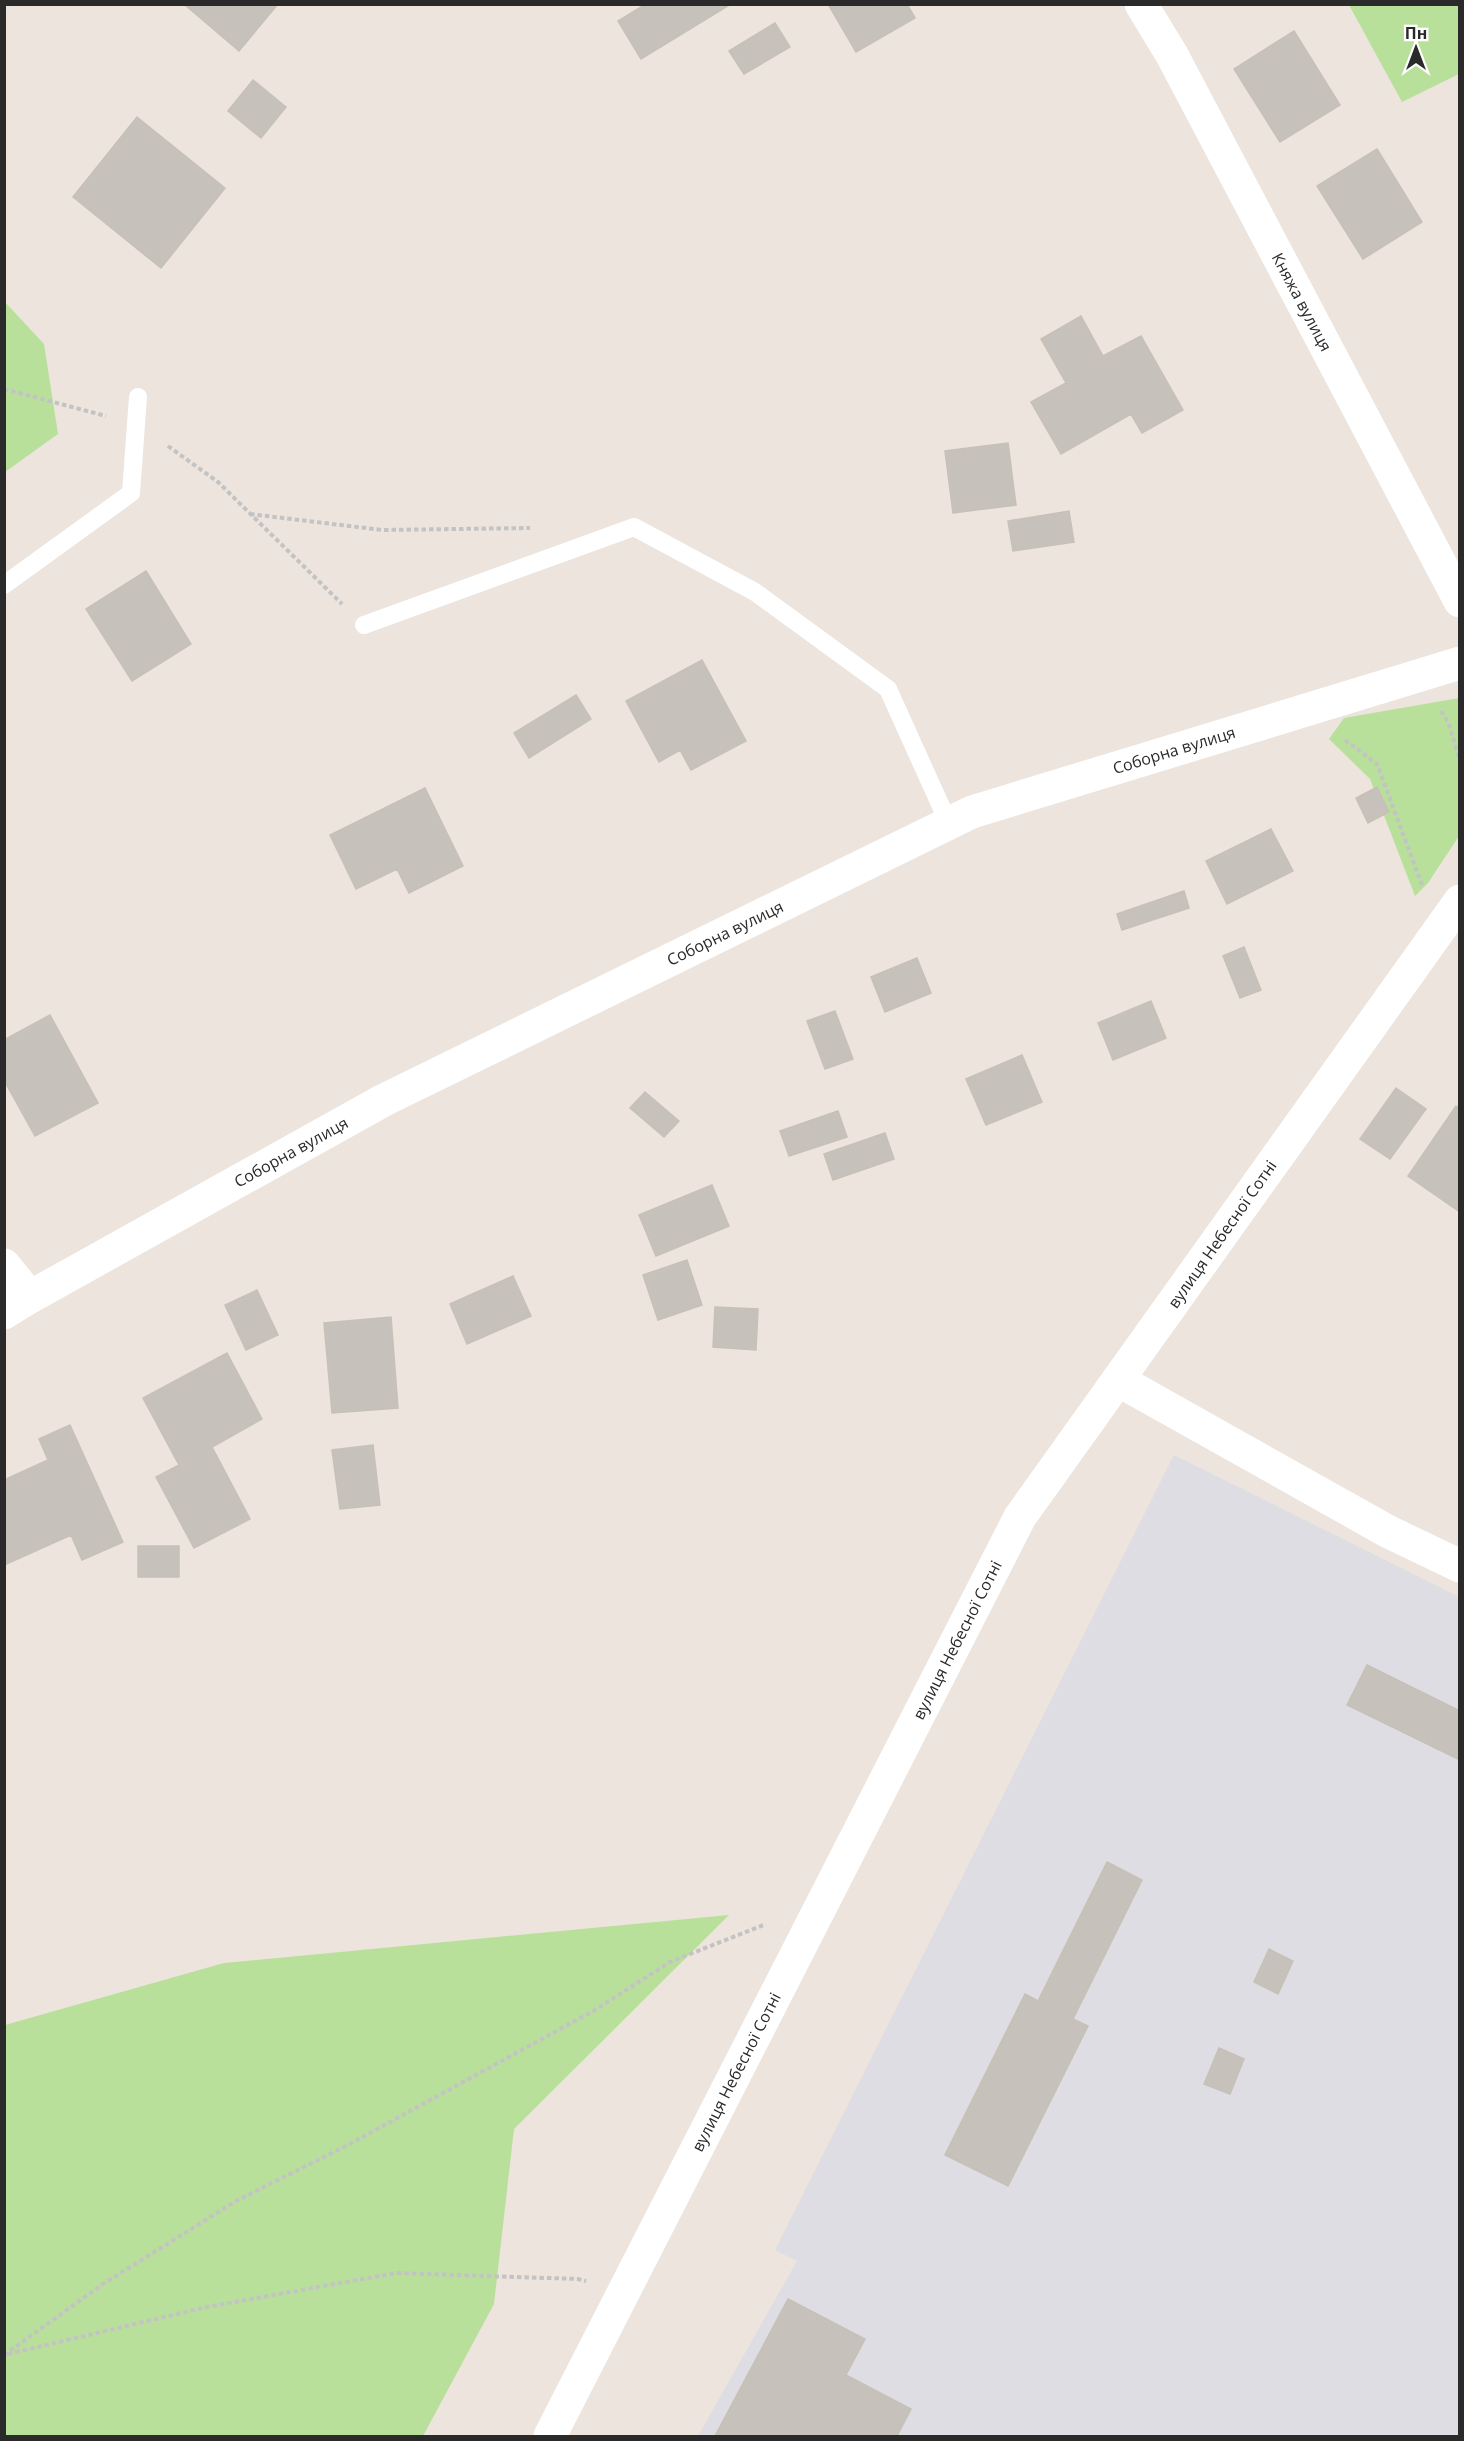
<svg xmlns="http://www.w3.org/2000/svg" width="1464" height="2441" viewBox="0 0 1464 2441" font-family="'Open Sans',sans-serif">
<style>
.industrial{fill:#dedde4}
.green{fill:#b8e09b}
.building{fill:#c7c1bc;stroke:#c7c0b6;stroke-width:1.5}
.lines{fill:none;stroke-linecap:round;stroke-linejoin:round}
.path{stroke:#c3c3c3;stroke-width:4;stroke-dasharray:4.5 3;stroke-linecap:butt}
.service{stroke:#fff;stroke-width:18}
.minor{stroke:#fff;stroke-width:33}
.secondary{stroke:#fff;stroke-width:33}
.labels{text-anchor:middle;dominant-baseline:central;stroke-width:4.5;stroke-linejoin:round;paint-order:stroke}
.street-label{font-size:16px;fill:#2a2a2a;stroke:#fff}
</style>
<rect width="100%" height="100%" fill="#ece4dd"/>
<path class="industrial" d="M1174 1455 1459 1597V2436H698L797 2261 775 2250Z"/>
<path class="green" d="M1349 5H1459V74L1402 102Z
M4 301 44 344 58 434 5 472Z
M1459 698V836L1428 883 1415 896 1370 779 1329 739 1344 718Z
M729 1915 514 2129 494 2304 423 2436H5V2025L224 1963Z"/>
<path class="building" d="M184 4H278L239 51Z
M646 4H731L641 59 618 21Z
M828 4H907L915 18 856 52Z
M775 23 790 47 744 74 729 51Z
M1294 31 1340 105 1280 142 1234 69Z
M253 80 286 107 261 138 228 111Z
M137 117 225 188 161 268 73 197Z
M1377 149 1422 222 1363 259 1317 186Z
M1081 316 1103 356 1141 336 1183 410 1142 433 1131 414 1061 454 1031 402 1066 383 1041 339Z
M1008 443 1016 505 953 513 945 451Z
M1069 511 1074 542 1013 551 1008 521Z
M146 571 191 644 132 681 86 609Z
M702 660 746 741 691 770 680 750 659 762 626 701Z
M576 695 591 719 529 758 514 733Z
M1377 787 1389 812 1368 823 1356 798Z
M425 788 463 866 409 893 397 869 356 889 330 835Z
M1271 829 1293 871 1227 904 1206 861Z
M1184 891 1189 908 1122 930 1117 914Z
M1244 947 1261 990 1240 998 1223 956Z
M917 958 931 993 885 1012 871 977Z
M1151 1001 1166 1038 1113 1060 1098 1023Z
M835 1011 853 1059 825 1069 807 1021Z
M50 1015 98 1103 35 1136 4 1080V1040Z
M1022 1055 1042 1102 986 1125 966 1079Z
M1396 1088 1426 1109 1390 1159 1360 1139Z
M645 1092 679 1121 664 1137 630 1108Z
M1456 1106 1460 1109V1212L1408 1176Z
M838 1111 847 1137 789 1156 780 1131Z
M885 1133 894 1159 833 1180 824 1154Z
M712 1185 729 1226 656 1256 639 1215Z
M687 1260 702 1305 658 1320 643 1275Z
M513 1276 531 1316 467 1344 450 1304Z
M257 1290 278 1335 246 1350 225 1305Z
M715 1307 758 1309 756 1350 713 1347Z
M391 1317 398 1408 332 1413 324 1323Z
M227 1353 262 1419 212 1447 250 1519 194 1548 156 1477 179 1465 143 1398Z
M70 1425 123 1542 82 1560 71 1535 4 1565V1480L48 1460 39 1439Z
M373 1445 380 1505 340 1509 332 1450Z
M138 1546H179V1577H138Z
M1367 1665 1460 1711V1760L1347 1705Z
M1107 1862 1142 1880 1073 2019 1088 2026 1008 2186 945 2155 1025 1994 1038 2001Z
M1269 1949 1293 1961 1278 1994 1254 1982Z
M1219 2048 1244 2059 1230 2094 1204 2084Z
M788 2299 865 2339 846 2375 911 2409 897 2436H715Z"/>
<g class="lines">
<path class="path" d="M4 389 106 416
M168 446 218 482 342 604
M250 514 382 530 530 528
M1441 711 1448 722 1460 760
M1345 740 1377 764 1422 885
M8 2354 207 2307 396 2273 578 2279 586 2281
M4 2355 103 2284 236 2201 346 2146 595 2010 670 1962 766 1924"/>
<path class="service" d="M4 585 131 493 138 397
M364 625 634 527 755 592 888 689 949 824"/>
<path class="minor" d="M1141 4 1172 55 1460 601
M4 1265 30 1297
M1118 1380 1387 1531 1460 1566
M550 2436 1020 1517 1460 901"/>
<path class="secondary" d="M4 1313 30 1297 384 1100 972 812 1460 663"/>
</g>
<g class="labels">
<g class="street-label">
<text transform="translate(1302 302) rotate(62)">Княжа вулиця</text>
<text transform="translate(1174 750) rotate(-17)">Соборна вулиця</text>
<text transform="translate(725 933) rotate(-26)">Соборна вулиця</text>
<text transform="translate(291 1152) rotate(-29)">Соборна вулиця</text>
<text transform="translate(1222 1234) rotate(-55)">вулиця Небесної Сотні</text>
<text transform="translate(957 1640) rotate(-63)">вулиця Небесної Сотні</text>
<text transform="translate(736 2072) rotate(-63)">вулиця Небесної Сотні</text>
</g>
</g>
<rect width="1464" height="2441" fill="none" stroke="#2a2a2a" stroke-width="12"/>
<g transform="translate(1416 48)" stroke="#ffffff" stroke-width="4.5" paint-order="stroke">
<path d="M0-4.5L10 22L0 15L-10 22Z" fill="#2a2a2a"/>
<text y="-9" font-size="16" font-weight="bold" text-anchor="middle" fill="#2a2a2a">Пн</text>
</g>
</svg>
